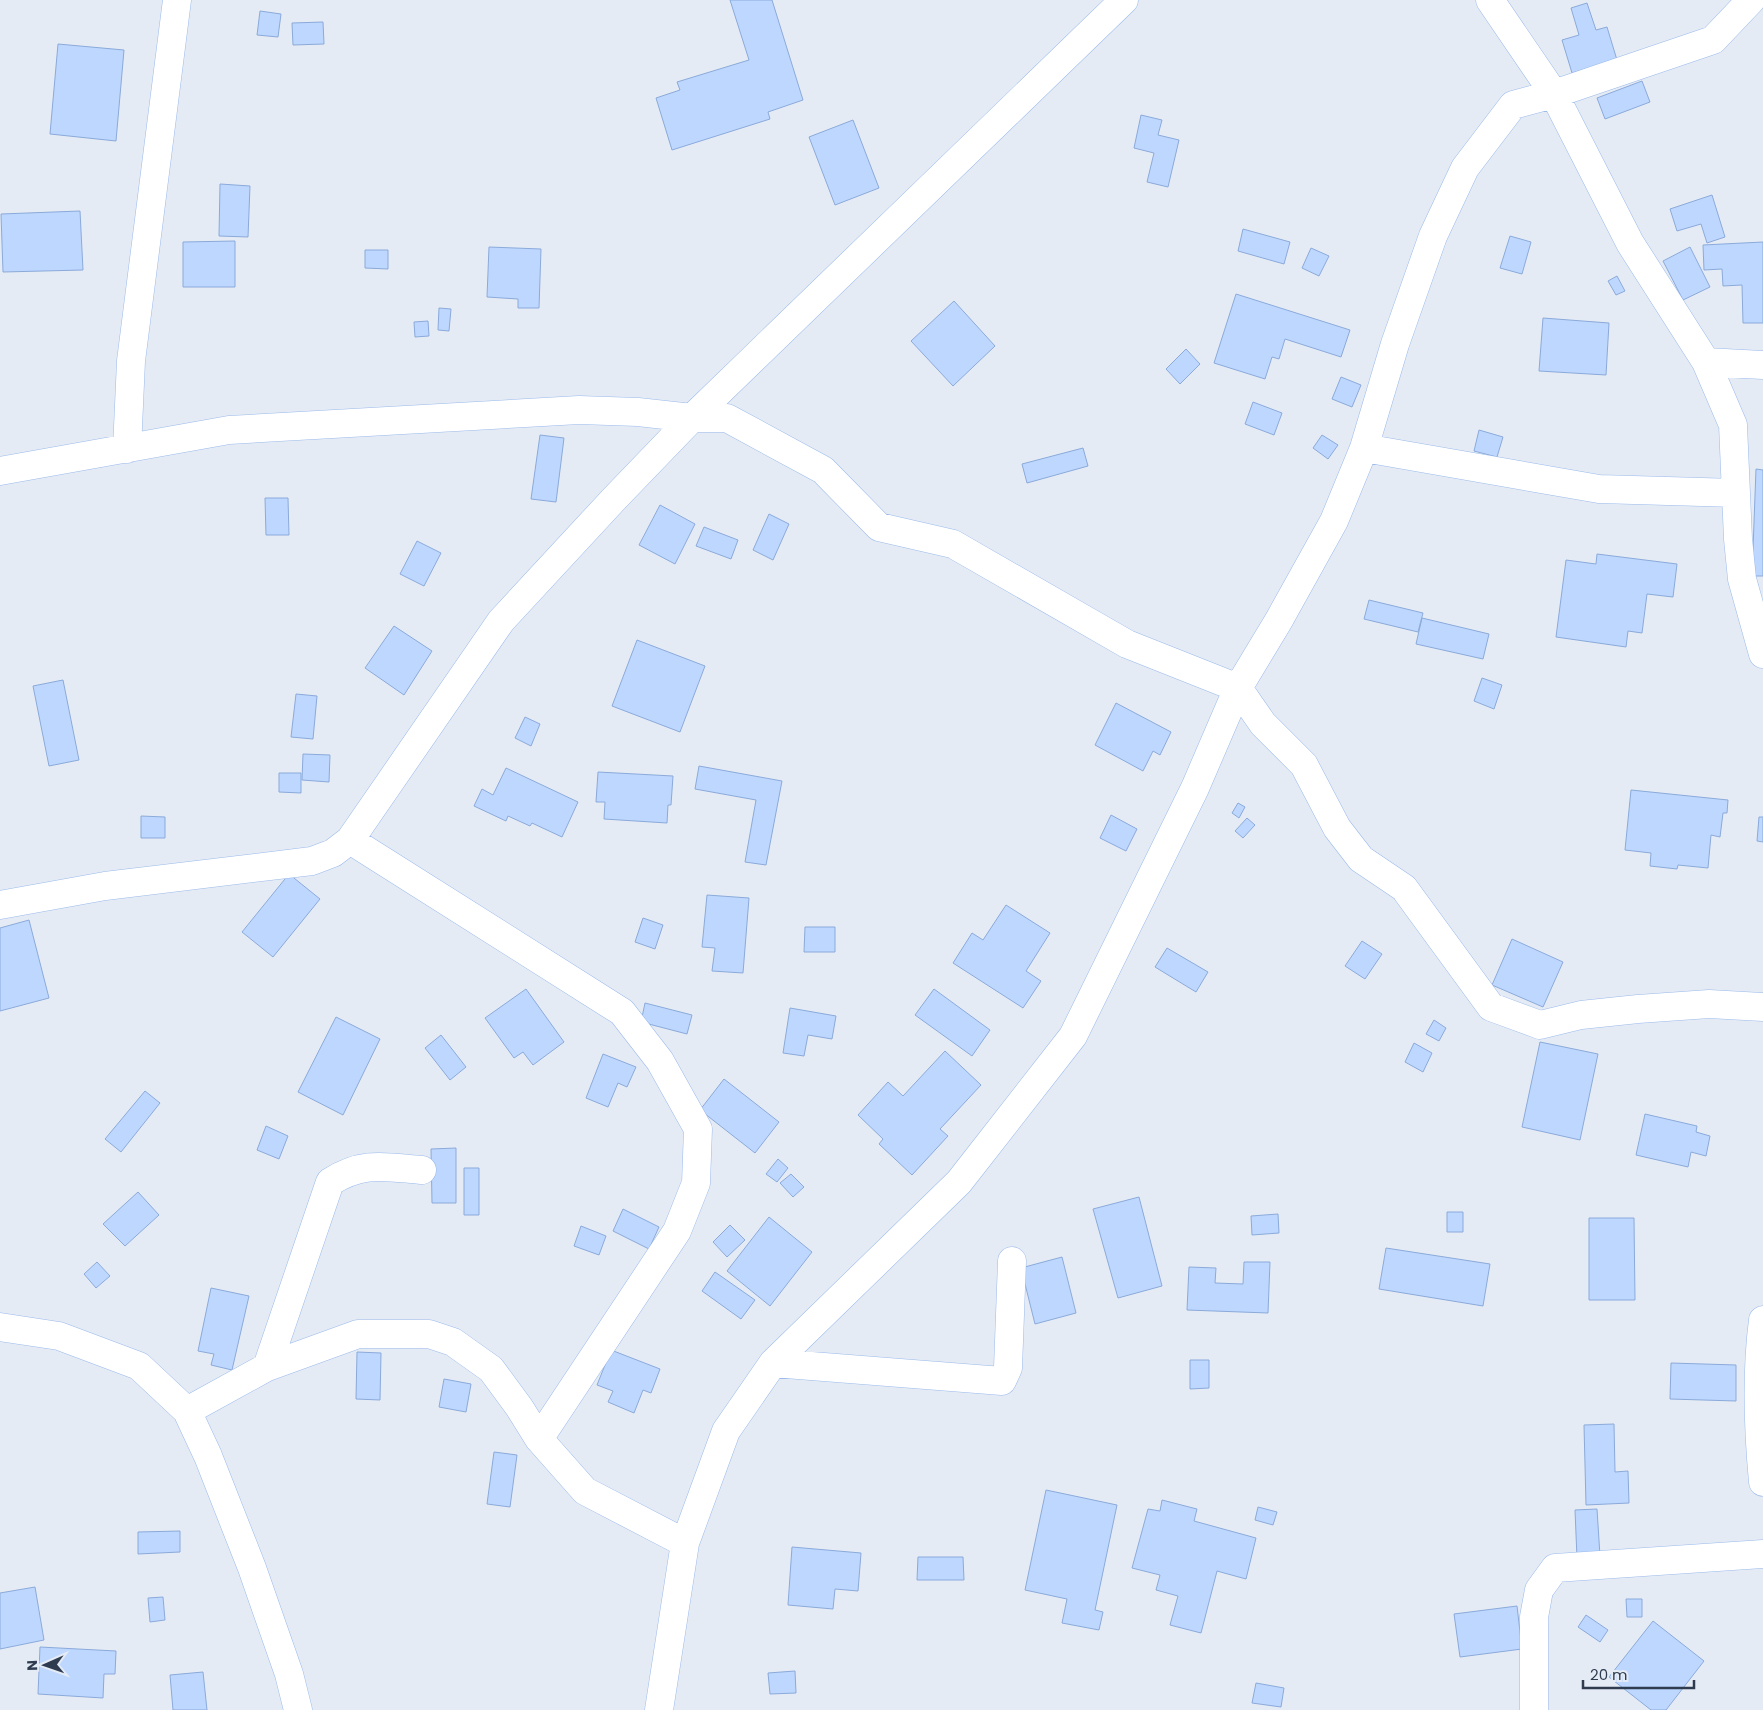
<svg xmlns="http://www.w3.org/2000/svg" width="1763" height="1710" viewBox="0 0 1763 1710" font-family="Poppins,sans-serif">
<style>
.building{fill:#bdd7ff;stroke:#8baada}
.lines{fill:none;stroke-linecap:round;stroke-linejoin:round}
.minor-casing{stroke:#9bbaeb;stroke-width:29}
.minor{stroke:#fff;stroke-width:28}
</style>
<rect width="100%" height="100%" fill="#e4ebf5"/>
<path class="building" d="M730 0H772L803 100 768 112 770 119 672 150 656 98 680 90 677 82 749 60Z
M1587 3 1596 30 1607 27 1617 60 1572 73 1562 40 1579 35 1571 8Z
M260 11 281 14 278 37 257 35Z
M323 22 324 44 293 45 292 23Z
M58 44 124 50 116 141 50 134Z
M1642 81 1650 102 1605 119 1597 98Z
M1141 115 1162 120 1158 135 1179 140 1168 187 1147 182 1154 153 1134 148Z
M853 120 879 188 835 205 809 137Z
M220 184 250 186 248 237 219 236Z
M1712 195 1725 237 1707 243 1701 224 1677 231 1670 209Z
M80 211 83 270 3 272 1 214Z
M1243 229 1290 242 1284 264 1238 251Z
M1510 236 1531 242 1522 274 1500 268Z
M235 241V287H183V242Z
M1763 242V323H1743L1742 285 1723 286 1722 269 1704 270 1703 245Z
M489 247 541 249 539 308H518V299L487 297Z
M1690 247 1710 287 1683 300 1663 261Z
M1311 248 1329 256 1319 276 1302 268Z
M365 250H388V269L365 268Z
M1617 276 1625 291 1616 295 1608 281Z
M1236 294 1350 330 1341 357 1285 339 1279 359 1272 357 1265 379 1214 363Z
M954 301 995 346 953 386 911 341Z
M439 308 451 309 449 331 438 330Z
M1543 318 1609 323 1606 375 1539 371Z
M428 321 429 336 415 337 414 322Z
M1186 349 1200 364 1180 384 1166 369Z
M1341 377 1361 385 1352 407 1332 399Z
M1253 402 1282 413 1274 435 1245 424Z
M1479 430 1503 437 1497 457 1474 451Z
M540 435 564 438 556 502 531 499Z
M1322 435 1338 445 1328 459 1313 448Z
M1083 448 1088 466 1027 483 1022 464Z
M1756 469 1763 470V576H1752Z
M265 498H288L289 535H266Z
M660 505 695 524 675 564 639 545Z
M769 514 789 524 773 560 753 550Z
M704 527 738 540 731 559 696 546Z
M417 541 441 553 424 586 400 574Z
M1597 554 1677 564 1673 597 1647 594 1642 633 1628 631 1626 647 1556 637 1566 560 1596 564Z
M1369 600 1423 613 1418 632 1364 619Z
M1422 618 1489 634 1483 659 1416 644Z
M394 626 432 651 404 695 365 668Z
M637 640 705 666 680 732 612 706Z
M1482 678 1502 685 1494 709 1474 701Z
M63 680 79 760 49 766 33 686Z
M296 694 317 696 313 739 291 737Z
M1116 703 1171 732 1160 755 1153 751 1143 771 1095 745Z
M525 717 540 724 531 746 515 738Z
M303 754 330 755 329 782 302 780Z
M699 766 782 781 766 865 745 862 756 800 695 789Z
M506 768 578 802 562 837 532 823 530 826 508 816 506 821 474 806 482 789 493 795Z
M598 772 673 776 671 805H668L667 823 604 819 605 802H596Z
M279 773H301V793L279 792Z
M1631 790 1728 800 1727 813H1723L1720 837 1711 835 1708 868 1678 865 1677 869 1650 866 1651 853 1625 850Z
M1238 803 1245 807 1239 818 1232 813Z
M1111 815 1137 829 1126 851 1100 838Z
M141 816 165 817V838H141Z
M1759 817H1763V842L1757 841Z
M1247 818 1255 825 1243 838 1235 831Z
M289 874 320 899 273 957 242 932Z
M707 895 749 898 743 973 712 971 715 948 702 947Z
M1006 905 1050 933 1026 971 1041 981 1023 1008 953 963 972 933 983 940Z
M643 918 663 925 655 949 635 942Z
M29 920 49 998 0 1011V928Z
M805 927H835V952H804Z
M1512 939 1563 962 1543 1007 1492 985Z
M1362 941 1382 954 1365 979 1345 966Z
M1167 948 1208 972 1196 992 1155 967Z
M526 989 564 1042 533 1065 523 1052 514 1058 485 1018Z
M934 989 990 1030 972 1056 915 1015Z
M645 1003 692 1015 687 1034 641 1022Z
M790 1008 836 1016 832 1039 808 1035 804 1056 783 1053Z
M336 1017 380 1039 343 1115 298 1092Z
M1434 1020 1446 1028 1439 1041 1426 1034Z
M441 1035 466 1067 450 1080 425 1048Z
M1540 1042 1598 1054 1580 1140 1522 1127Z
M1414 1043 1432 1053 1423 1072 1405 1062Z
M945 1051 981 1085 940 1129 948 1136 912 1175 879 1144 883 1139 858 1115 888 1082 903 1096Z
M603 1054 636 1067 627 1087 618 1083 608 1107 586 1098Z
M724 1079 779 1122 755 1153 700 1110Z
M145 1091 160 1103 121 1152 105 1139Z
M1645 1114 1697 1126 1696 1132 1710 1136 1706 1156 1691 1152 1688 1167 1636 1155Z
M266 1126 288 1136 279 1159 257 1150Z
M456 1148V1203H432L431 1149Z
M778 1159 788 1168 777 1182 766 1174Z
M464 1168H479V1215H464Z
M791 1174 804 1187 793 1197 780 1183Z
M138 1192 159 1215 125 1246 103 1224Z
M1139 1197 1162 1286 1118 1298 1093 1209Z
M623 1209 659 1227 649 1249 613 1231Z
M1447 1212H1463V1232H1447Z
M1278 1214 1279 1233 1252 1235 1251 1216Z
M769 1217 812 1252 770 1306 727 1271Z
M1589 1218H1634L1635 1300H1589Z
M730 1225 745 1240 727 1257 713 1242Z
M581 1226 606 1236 599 1255 574 1246Z
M1386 1248 1490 1264 1483 1306 1379 1289Z
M1062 1257 1076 1313 1035 1324 1021 1268Z
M97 1262 110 1276 96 1288 84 1274Z
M1244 1262H1270L1268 1313 1187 1310 1189 1267 1216 1268 1215 1283 1243 1284Z
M715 1272 755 1300 741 1319 702 1291Z
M211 1288 249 1296 232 1370 211 1365 214 1354 198 1351Z
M611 1350 660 1369 651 1393 643 1390 634 1413 608 1402 613 1391 597 1385Z
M357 1352 381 1353 380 1400 356 1399Z
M1190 1360H1209V1388L1190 1389Z
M1671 1363 1736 1365V1401L1670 1399Z
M444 1379 471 1384 466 1412 439 1407Z
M1614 1424 1615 1472 1628 1471 1629 1503 1586 1505 1584 1425Z
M494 1452 517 1455 510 1507 487 1504Z
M1046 1490 1117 1505 1095 1610 1103 1612 1099 1630 1062 1623 1067 1599 1025 1590Z
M1162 1500 1197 1509 1194 1521 1256 1538 1246 1579 1217 1571 1201 1633 1170 1625 1178 1596 1156 1590 1160 1575 1132 1568 1148 1509 1160 1511Z
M1258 1507 1277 1512 1273 1525 1255 1520Z
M1597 1509 1600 1556 1577 1558 1575 1510Z
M180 1531V1552L138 1554V1532Z
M792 1547 861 1553 858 1591 835 1589 833 1609 788 1605Z
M918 1557H963L964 1580H917Z
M35 1587 44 1640 0 1649V1593Z
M163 1597 165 1620 150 1622 148 1598Z
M1626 1599H1642V1617H1627Z
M1517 1606 1522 1649 1460 1657 1454 1614Z
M1586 1615 1608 1630 1600 1642 1578 1627Z
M1653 1621 1704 1661 1666 1710H1651L1609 1677Z
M40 1647 116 1651 115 1674H104L103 1698 38 1694Z
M795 1671 796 1693 770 1694 768 1673Z
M203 1672 207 1710H173L170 1675Z
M1256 1683 1284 1688 1281 1707 1252 1703Z"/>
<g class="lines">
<g class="minor-casing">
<path id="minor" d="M1490 0 1554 94 1630 243 1706 362 1733 425 1738 539 1742 579 1763 654
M1706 362 1763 365
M1364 448 1599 489 1736 493
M127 449 131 361 177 0
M0 471 229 430 579 410 638 412 692 418H727L823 470 879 527 953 544 1127 644 1238 688 1263 724 1304 765 1337 828 1361 859 1404 888 1491 1007 1540 1025 1581 1015 1638 1009 1709 1004 1763 1007
M350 840 622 1012 660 1061 698 1129 696 1183 677 1231 539 1439
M0 905 105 886 312 861 333 853 350 840 501 621 614 499 692 418 1124 0
M1763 1320C1756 1373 1758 1429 1763 1482
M0 1327 59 1336 139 1366 187 1411 208 1456 252 1568 289 1674 298 1710
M773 1363 1002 1381 1008 1368 1012 1261
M267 1367 330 1182C363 1161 384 1167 422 1170
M187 1411 267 1367 358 1334H429L453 1342 491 1369 519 1407 539 1439 585 1491 685 1543
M659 1710 685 1543 726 1431 773 1363 959 1182 1073 1036 1195 788 1238 688 1279 620 1334 521 1364 448 1395 344 1433 236 1465 168 1513 105 1554 94 1713 40 1751 0
M1534 1710V1617L1539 1590 1555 1568 1763 1554"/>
</g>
<use href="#minor" class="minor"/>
</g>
<g transform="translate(45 1665) rotate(268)" stroke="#e4ebf5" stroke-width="4" paint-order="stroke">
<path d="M0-4L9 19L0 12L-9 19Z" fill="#2f3c50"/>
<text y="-8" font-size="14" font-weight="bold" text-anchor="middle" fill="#2f3c50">N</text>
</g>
<path d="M1583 1680v8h111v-8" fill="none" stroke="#2f3c50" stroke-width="2.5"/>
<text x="1590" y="1680" font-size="15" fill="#2f3c50" stroke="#e4ebf5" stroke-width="4" paint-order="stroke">20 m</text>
</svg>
